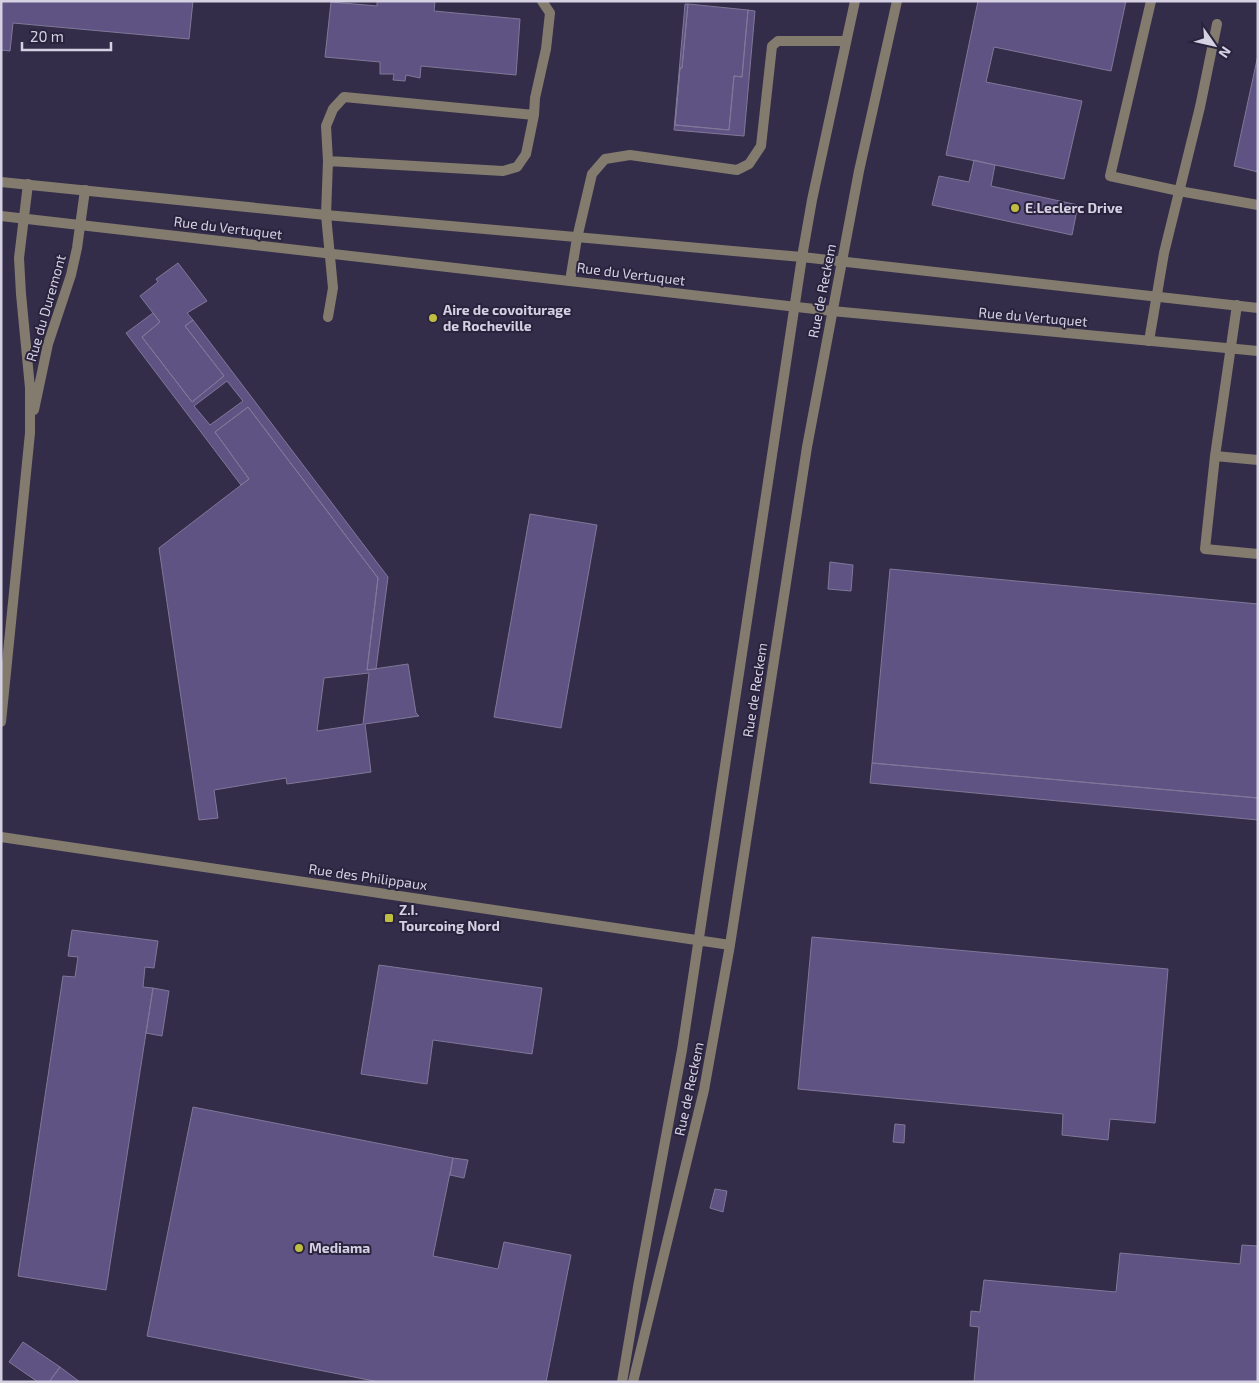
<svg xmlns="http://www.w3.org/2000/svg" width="1259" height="1383" font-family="'Exo 2',sans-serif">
<rect width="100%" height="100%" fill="#342d49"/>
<path fill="#5f5384" stroke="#7f7898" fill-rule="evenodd" d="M1,1h192l-4,38 -176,-16 -3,28 -9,-1z
M377,1h58l-1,10 86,8 -4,56 -95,-9 -1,12 -14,-3 -1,6 -12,-1 1,-6h-14v-12l-55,-5 6,-55 46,4z
M978,1h148l-15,70 -117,-24 -8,35 96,19 -18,78 -118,-24z
M685,4h3l-6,64h-2l-5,57 54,5 5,-54 8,1 6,-67 7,1 -11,125 -70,-6z
M688,4l60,6 -6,67 -8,-1 -5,54 -54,-5 5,-57h2z
M1258,55v117l-24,-6z
M974,160l21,5 -4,21 87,19 -6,30 -140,-30 7,-29 30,6z
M178,263l29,38 -20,12 6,7 -8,6 39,50 -32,26 -50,-65 18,-15 -20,-26 18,-14 -2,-3z
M153,313l7,9 -18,15 50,65 32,-26 -39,-50 8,-6 195,257 -12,92 -9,1 11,-92 -130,-171 -33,25 34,47 -8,6 -115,-152zM227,381l16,20 -33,24 -16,-19z
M248,407l130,171 -11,92 41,-6 8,49 3,3 -54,8 6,48 -84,12 -1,-6 -72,12 4,28 -19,2 -40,-272 90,-69 -34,-47zM369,673l-6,51 -46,7 7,-53z
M530,514l67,11 -36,203 -67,-11z
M830,562l23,3 -2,26 -23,-2z
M890,569l368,35v194l-386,-35z
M872,763l386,35v22l-388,-37z
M72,930l86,11 -4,27 -9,-1 -2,20 10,1 -47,302 -88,-14 45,-300 12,1 3,-20 -10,-1z
M812,937l356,32 -13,154 -45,-4 -2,21 -46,-5 1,-21 -265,-25z
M379,965l163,23 -10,66 -99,-14 -6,44 -66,-10z
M153,988l16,3 -7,45 -16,-3z
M193,1107l260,51 -20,98 65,13 6,-27 67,13 -25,127h-167l-232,-46z
M895,1124l10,1 -1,18 -11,-1z
M453,1158l15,2 -4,18 -14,-3z
M715,1189l12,2 -4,21 -13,-4z
M1242,1245l16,1v136h-284l5,-55 -9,-1 1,-15 9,1 4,-32 132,12 4,-39 120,11z
M23,1342l37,25 -11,15h-11l-29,-20z
M60,1367l20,15h-31z"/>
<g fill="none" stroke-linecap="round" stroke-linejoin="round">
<path stroke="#837c6e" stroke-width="10" d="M1151,1l-41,175 69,15 79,14
M328,161l175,10 14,-4 9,-13 8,-39
M570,281l7,-43 15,-64 13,-15 25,-4 107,15 12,-6 12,-18 11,-100 6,-5h68
M1237,305l-22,151 43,4
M328,317l5,-29 -7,-73 2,-54 -2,-35 7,-17 11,-12 190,18 1,-17 11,-49 4,-36 -8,-12
M1149,341l15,-88 36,-146 17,-83
M1215,456l-10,93 53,5"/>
<path stroke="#837c6e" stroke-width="10" d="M34,410l14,-66 23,-69 6,-27 8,-58
M1,722l29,-289v-45l-9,-94 -2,-36 9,-74
M1,837l729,108
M622,1382l16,-95 44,-237 120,-793 10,-57 43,-199
M633,1382l71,-292 26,-145 77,-498 52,-276 38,-170"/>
<path stroke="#837c6e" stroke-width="10" d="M1,182l325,33 476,42 456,51
M1,216l831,95 426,40"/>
</g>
<g fill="#c0be41" stroke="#2a233e" stroke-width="2">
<circle cx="1015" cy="208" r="5"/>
<circle cx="433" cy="318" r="5"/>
<rect x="384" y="913" width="10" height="10" rx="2.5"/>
<circle cx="299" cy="1248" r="5"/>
</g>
<g text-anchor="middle" stroke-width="4" stroke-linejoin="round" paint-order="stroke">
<g font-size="14" font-weight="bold" fill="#d5d1e3" stroke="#2a233e" text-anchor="start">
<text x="1025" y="213">E.Leclerc Drive</text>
<text x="443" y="315">Aire de covoiturage<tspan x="443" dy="16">de Rocheville</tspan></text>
<text x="399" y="915">Z.I.<tspan x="399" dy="16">Tourcoing Nord</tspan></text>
<text x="309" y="1253">Mediama</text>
</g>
<g font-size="14" fill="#d5d1e3" stroke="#2a233e">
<text transform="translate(228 228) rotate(7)" y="5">Rue du Vertuquet</text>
<text transform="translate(631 274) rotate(7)" y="5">Rue du Vertuquet</text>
<text transform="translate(822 291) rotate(-79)" y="5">Rue de Reckem</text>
<text transform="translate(46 308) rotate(-74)" y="5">Rue du Duremont</text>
<text transform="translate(1033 317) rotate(5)" y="5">Rue du Vertuquet</text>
<text transform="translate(755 690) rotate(-81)" y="5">Rue de Reckem</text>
<text transform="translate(368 877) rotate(8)" y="5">Rue des Philippaux</text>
<text transform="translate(689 1089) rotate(-78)" y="5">Rue de Reckem</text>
</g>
</g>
<rect width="1259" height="1383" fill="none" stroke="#d5d1e3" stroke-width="5"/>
<g transform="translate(1214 45) rotate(124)" stroke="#2a233e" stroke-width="4" paint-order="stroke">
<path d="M0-4L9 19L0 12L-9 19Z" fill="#d5d1e3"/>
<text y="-8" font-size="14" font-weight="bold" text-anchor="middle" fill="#d5d1e3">N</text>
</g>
<path d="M22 42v8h89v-8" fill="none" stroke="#d5d1e3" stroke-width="2.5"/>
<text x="30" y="42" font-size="15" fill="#d5d1e3" stroke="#2a233e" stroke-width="4" paint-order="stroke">20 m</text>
</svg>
